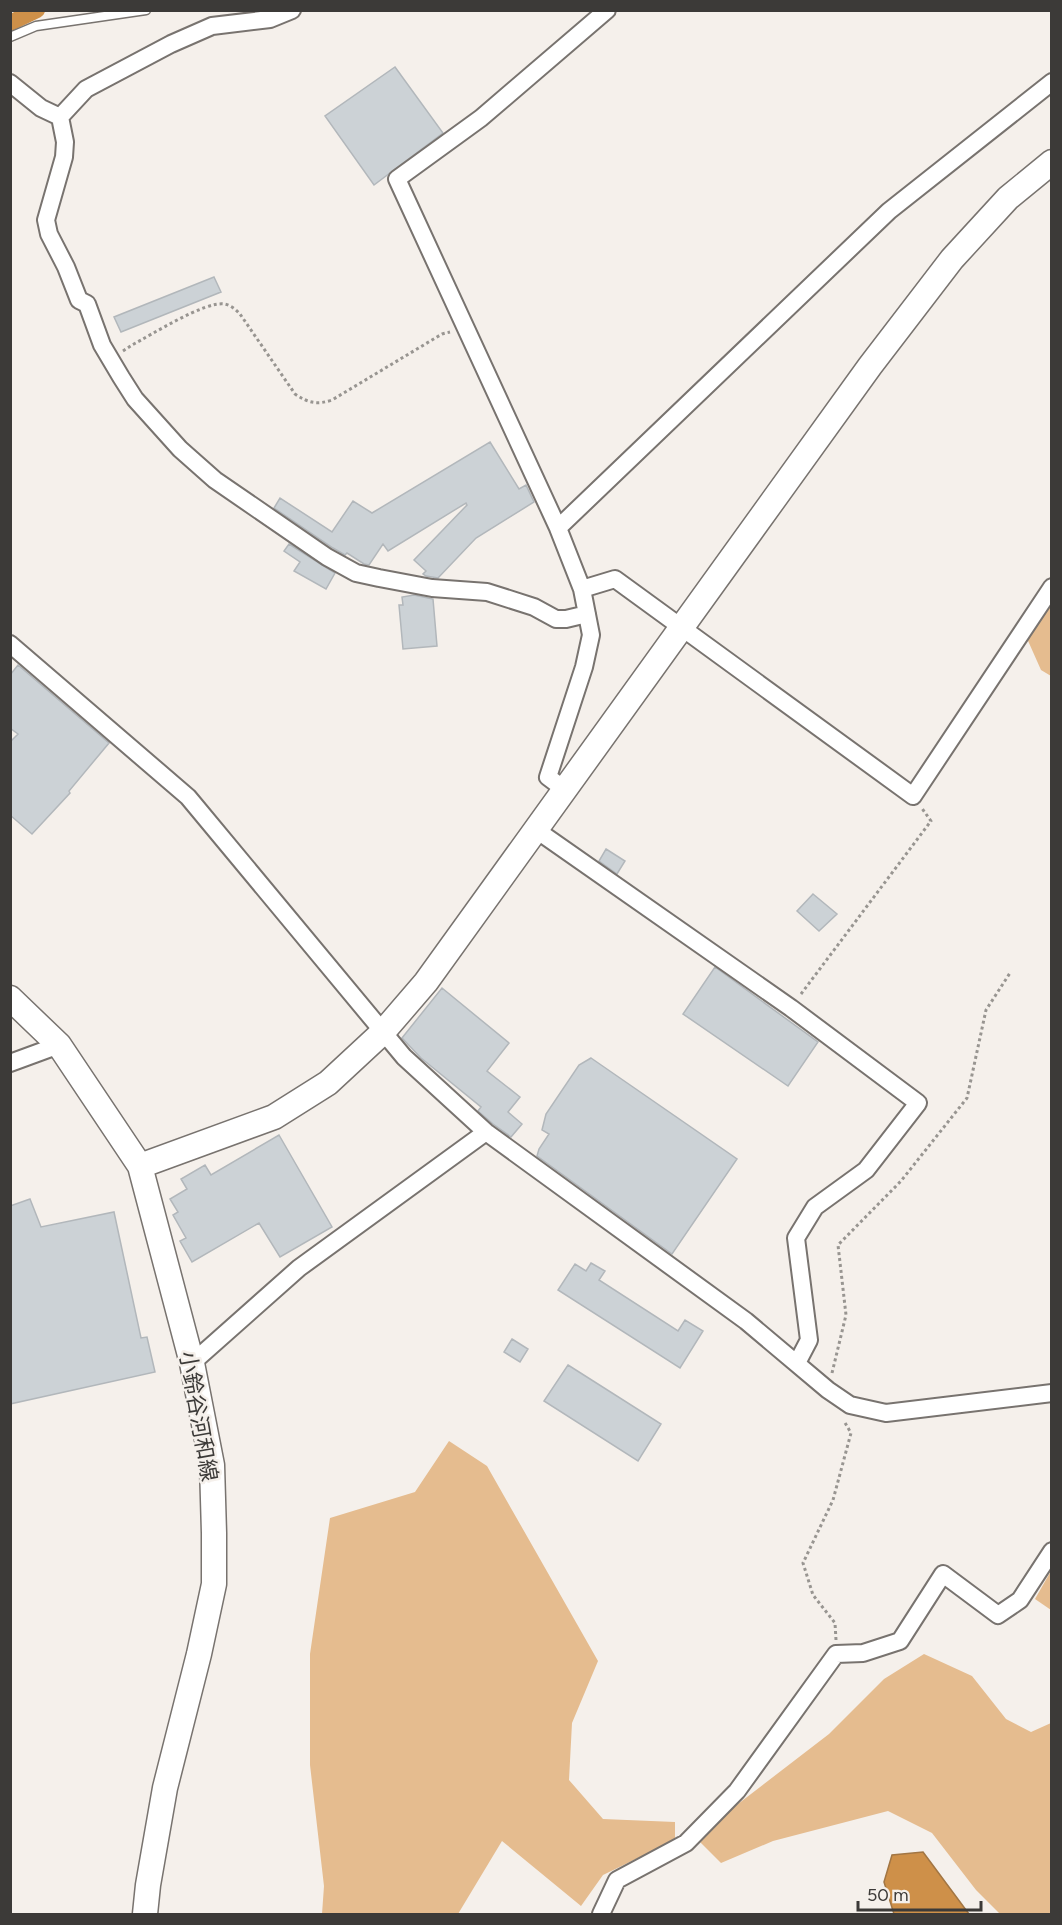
<svg xmlns="http://www.w3.org/2000/svg" width="1062" height="1925" font-family="Figtree,'Noto Sans JP',sans-serif">
<rect width="100%" height="100%" fill="#f5f0eb"/>
<path fill="#e5bc8f" d="M1051,595v81l-10,-6 -16,-36z
M449,1441l38,25 111,195 -26,62 -3,57 34,39 72,3v18l-72,35 -22,31 -79,-65 -44,73h-136l2,-28 -14,-121v-111l20,-136 85,-26z
M1051,1571v39l-16,-11z
M924,1654l48,22 34,43 25,13 20,-9v191h-51l-24,-24 -44,-57 -44,-22 -115,30 -52,22 -26,-26 134,-103 55,-55z"/>
<path fill="#ce9049" stroke="#a27644" stroke-width="1.5" d="M923,1852l46,62h-75l-10,-32 8,-27z"/>
<g fill="none" stroke-linecap="round" stroke-linejoin="round">
<path stroke="#ce9049" stroke-width="16" d="M10,23l27,-13"/>
</g>
<path fill="#ccd2d6" stroke="#b2b7bb" stroke-width="1.5" d="M395,67l48,66 -69,52 -49,-69z
M214,277l7,15 -100,40 -7,-15z
M490,442l29,47 7,-4 8,17 -58,36 -38,40 -12,-2 -3,-2 3,-3 -12,-11 53,-55 -1,-2 -78,48 -5,-7 -14,21 -5,-1 -17,-11 -2,2 -12,-7 -59,-40 6,-10 52,34 21,-31 19,12z
M289,544l46,29 -9,16 -32,-18 6,-9 -16,-11z
M414,595l19,4 4,47 -34,3 -4,-44h4l-1,-8z
M18,665l91,78 -40,48 1,2 -38,41 -22,-19v-73l8,-8 -8,-6v-53z
M606,849l19,12 -8,13 -18,-13z
M813,894l24,20 -18,17 -22,-20z
M715,967l103,75 -30,44 -105,-72z
M442,988l67,55 -22,28 33,26 -12,15 14,12 -11,13 -18,-13 -15,-13 3,-4 -60,-49 -19,-20z
M591,1058l146,101 -65,95 -135,-98 2,-7 10,-15 -7,-4 4,-16 33,-49z
M279,1135l53,92 -52,30 -21,-34 -67,39 -12,-21 6,-3 -13,-23 5,-3 -8,-13 17,-10 -6,-10 24,-14 6,10z
M30,1199l11,28 73,-15 27,126 6,-1 8,35 -145,32v-198z
M591,1263l14,8 -6,9 79,51 7,-11 18,11 -23,37 -122,-78 17,-26 11,7z
M512,1339l16,10 -8,13 -16,-10z
M568,1365l93,59 -23,37 -94,-60z"/>
<g fill="none" stroke-linecap="round" stroke-linejoin="round">
<defs>
<path id="lane" d="M10,37l26,-11 110,-16"/>
<path id="street" d="M10,83l31,25 19,9 5,25 -1,15 -18,63 3,14 17,33 13,33 8,4 15,41 19,32 14,22 45,50 35,31 112,77 29,16 23,5 53,10 55,4 47,15 22,12h10l21,-5
M60,117l26,-28 85,-45 41,-18 58,-7 22,-9
M558,528l331,-317 163,-129
M582,589l33,-10 298,217 139,-209
M10,644l178,153 216,260 82,75 260,189 82,69 22,15 36,8 166,-20
M564,789l-16,-12 36,-110 7,-32 -9,-46 -24,-61 -161,-349 84,-61 126,-108
M535,829l256,179 127,95 -52,67 -51,37 -19,31 13,102 -12,23
M10,1063l49,-18
M192,1363l107,-95 187,-136
M601,1914l16,-34 69,-37 51,-52 99,-137 27,-1 37,-12 43,-67 55,41 22,-15 32,-49"/>
<path id="secondary" d="M10,998l49,47 81,121 52,197 20,102 2,68v51l-15,70 -34,134 -17,97 -3,29
M140,1166l134,-49 54,-34 55,-51 43,-50 444,-616 82,-107 56,-61 44,-36"/>
</defs>
<use href="#lane" stroke="#78736f" stroke-width="11"/>
<use href="#street" stroke="#78736f" stroke-width="20"/>
<use href="#secondary" stroke="#78736f" stroke-width="27"/>
<path stroke="#989591" stroke-width="3" stroke-dasharray="3 3" stroke-linecap="butt" d="M123,351l9,-6c19,-10 73,-44 92,-41 7,1 12,6 16,10l55,80c13,9 22,11 37,6l110,-66 8,-2
M801,994l130,-173 -10,-14
M832,1373l14,-58 -8,-70 63,-64 66,-83 19,-88 24,-37
M836,1640l-1,-17 -22,-28 -10,-32 30,-63 18,-67 -7,-12"/>
<use href="#lane" stroke="#fff" stroke-width="8"/>
<use href="#street" stroke="#fff" stroke-width="16"/>
<use href="#secondary" stroke="#fff" stroke-width="24"/>
</g>
<g text-anchor="middle" stroke-width="5" stroke-linejoin="round" paint-order="stroke">
<g font-size="22" fill="#3c3a38" stroke="#f5f0eb">
<text transform="translate(199 1416) rotate(80)" y="8">小鈴谷河和線</text>
</g>
</g>
<rect width="1062" height="1925" fill="none" stroke="#3c3a38" stroke-width="24"/>
<path d="M858 1901v9h123v-9" fill="none" stroke="#3c3a38" stroke-width="3"/>
<text x="867" y="1901" font-size="18" fill="#3c3a38" stroke="#f5f0eb" stroke-width="4.5" paint-order="stroke">50 m</text>
</svg>
